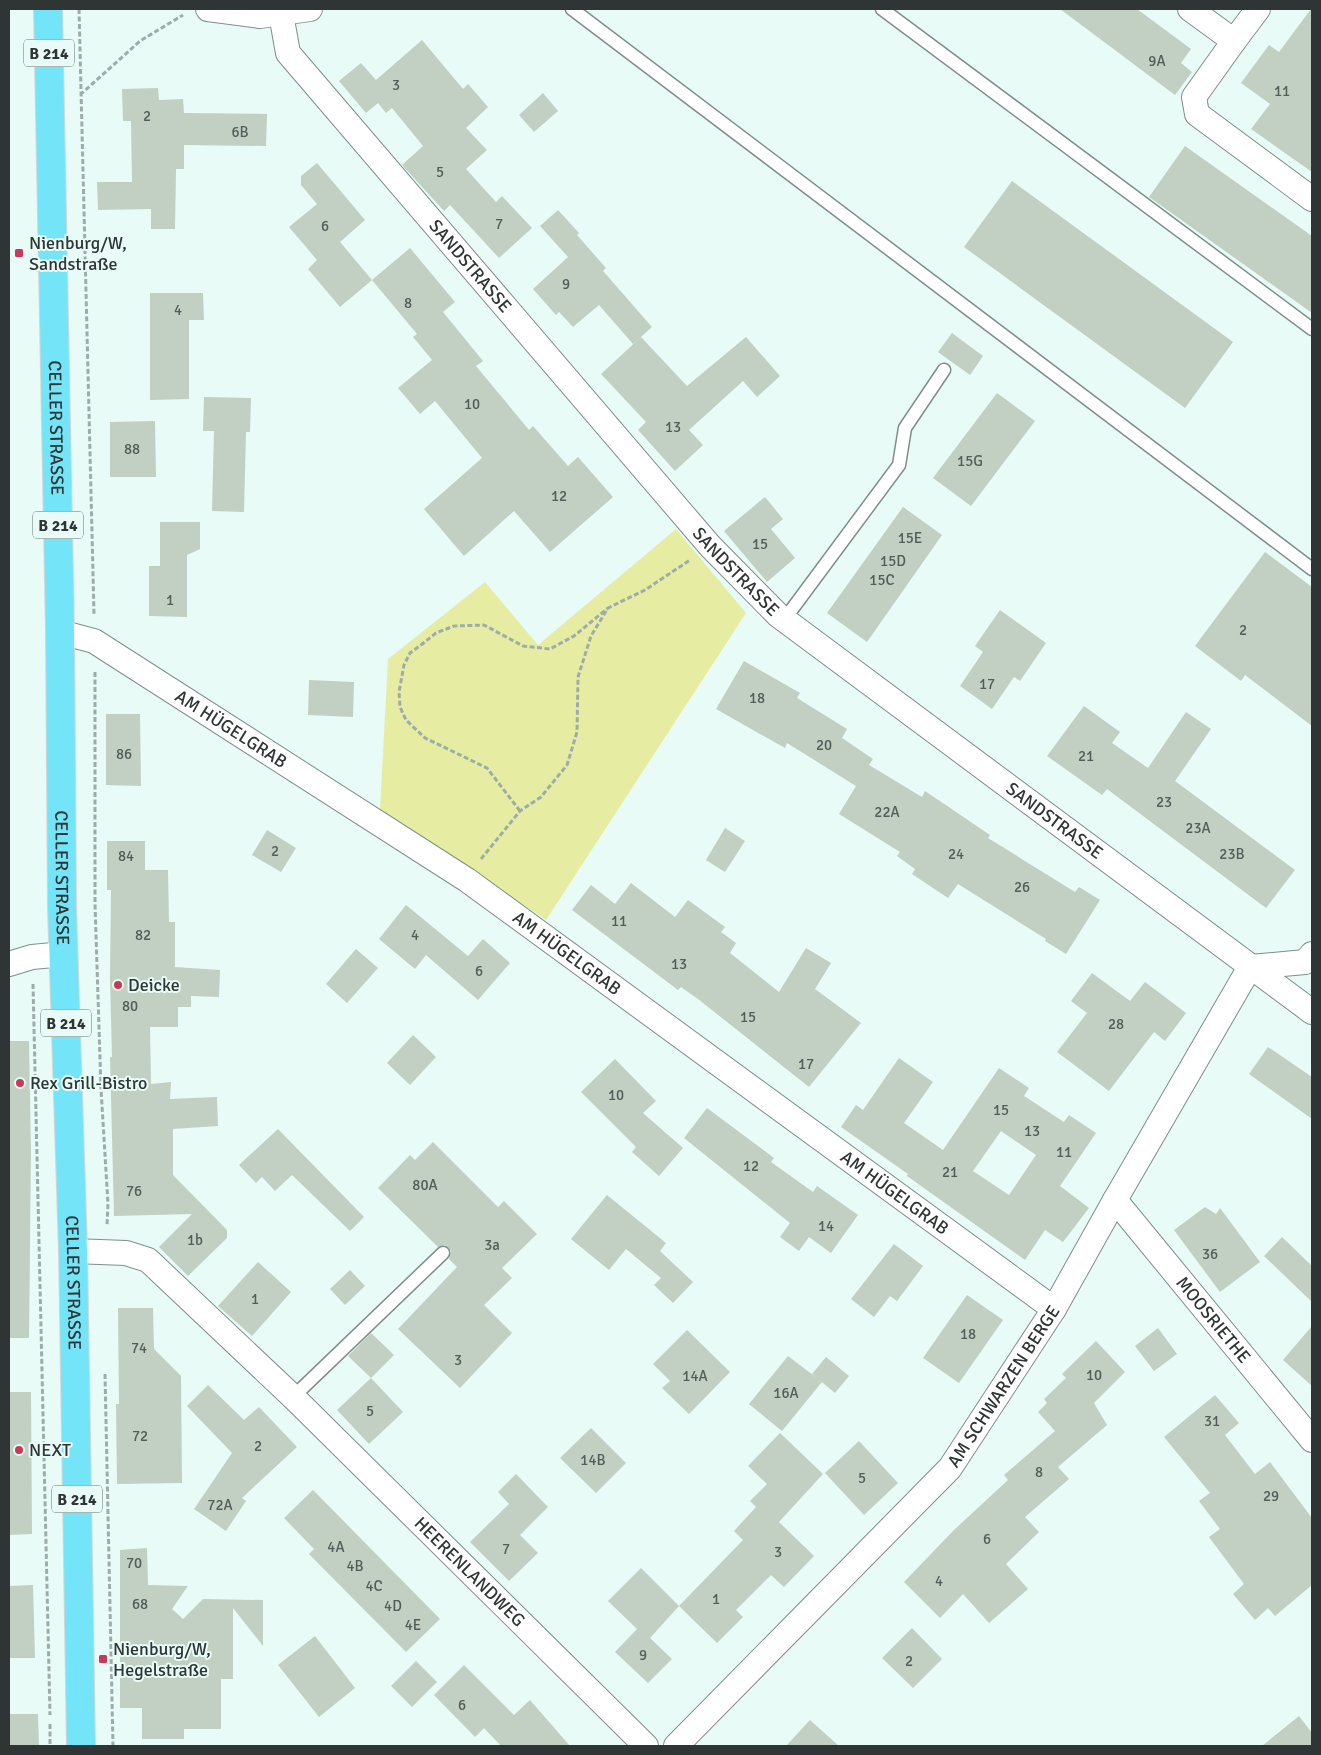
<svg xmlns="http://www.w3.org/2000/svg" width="1321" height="1755" font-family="Signika,sans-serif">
<rect width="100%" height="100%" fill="#e8fbf7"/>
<path fill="#e6eda3" d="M676,529l70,84 -200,307 -166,-111 8,-150 97,-77 53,63z"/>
<path fill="#c2cfc3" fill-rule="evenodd" d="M1060,9h77l54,40 -10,14 11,9 -17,23z
M1311,9h1v163l-61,-43 19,-25 -29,-21 28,-38 10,7z
M422,40l41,49 5,-5 20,23 -22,21 21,22 -21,19 30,33 6,-6 30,32 -33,30 -49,-53 -6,6 -42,-46 21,-19 -31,-38 -6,5 -8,-10 -12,10 -27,-32 22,-18 15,17z
M158,88l1,12 24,-1 1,14 83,1 -1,32 -82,-1v24h-8l-1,60h-24v-20l-53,1 -1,-28h35l-1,-61h-8l-1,-32z
M543,93l15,18 -24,21 -15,-17z
M1185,146l127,90v77l-163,-116z
M317,163l48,57 -25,22 32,38 38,-32 45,54 -12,10 40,49 -7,5 53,64 4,-4 35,40 10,-9 35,40 -63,55 -36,-41 -50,45 -40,-47 58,-51 -47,-57 -15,13 -22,-26 34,-28 -19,-23 4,-3 -45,-54 -32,27 -32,-38 9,-9 -28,-33 28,-23 -16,-19v-9z
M1012,181l221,161 -48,66 -221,-161z
M558,210l21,23 -2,2 29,33 -3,3 49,56 -19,17 -34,-39 -26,22 -14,-15 -3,3 -23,-26 35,-32 -28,-31z
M150,293h53l1,27h-15v79l-39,1z
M952,333l31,23 -13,19 -32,-23z
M641,337l46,49 59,-49 34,39 -23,21 -14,-16 -54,49 14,15 -28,26 -37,-41 8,-8 -45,-48z
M997,393l38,28 -64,85 -38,-28z
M204,397l47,1 -1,34h-4l-2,80 -32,-1 2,-80h-11z
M155,421l1,56h-46v-55z
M765,497l18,22 -12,10 24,29 -28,24 -43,-51z
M903,507l39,28 -75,107 -40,-29z
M160,522h40v27l-13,6v62l-38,-1v-50h11z
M1265,552l47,35v139l-67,-51 -4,6 -46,-35z
M1000,610l46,33 -26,38 -6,-4 -22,32 -32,-23 23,-34 -8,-6z
M744,661l56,32 -3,5 50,31 -5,9 31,21 -4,6 53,32 3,-6 65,44 -2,3 87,54 4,-5 21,13 -34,54 -21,-13 1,-2 -88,-55 -10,14 -36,-24 3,-5 -18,-13 3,-4 -61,-38 17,-28 -69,-43 -2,5 -69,-39z
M309,680l45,2 -1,35 -45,-2z
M1084,706l36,26 -8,11 36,25 38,-56 25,17 -36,52 120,89 -29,38 -159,-119 -5,6 -55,-39z
M106,714h34l1,72 -35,-1z
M725,828l20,13 -20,31 -19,-12z
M267,830l29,18 -15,24 -29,-17z
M107,841h38v29h23l1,52h6v45l45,3 -1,27 -28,-1v11h-13v20h-28l1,57 20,-2 -1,17 47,-2 1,29 -45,3v46l54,55v8l-39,38 -29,-29 33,-33 -78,2 -4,-159h2l-2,-79 1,-88h-4z
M631,883l44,34 13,-17 37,27 -4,5 15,11 -6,10 49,39 27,-44 25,15 -16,26 46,34 -52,64 -111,-88 -17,-12 -3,3 -106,-80 19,-25 24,19z
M406,905l62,51 15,-17 27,24 -32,37 -52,-45 -11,14 -36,-30z
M356,949l22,19 -31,35 -21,-19z
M1092,973l38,28 15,-19 41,31 -21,28 -11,-9 -45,59 -52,-39 30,-39 -16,-12z
M413,1035l23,22 -26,28 -23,-22z
M9,1041h20l2,109 -2,188h-20z
M1268,1047l44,30v42l-63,-45z
M899,1058l34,24 -29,41 39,27 56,-82 30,20 -5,8 40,26 5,-7 27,18 -36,53 29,22 -26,34 -18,-12 -20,30 -118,-84 1,-2 -67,-47 15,-22 7,5zM1001,1131l35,24 -27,40 -36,-24z
M615,1059l41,42 -13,12 40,35 -24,28 -27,-24 4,-5 -55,-55z
M707,1108l67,50 -3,4 42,30 4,-6 41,29 -27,38 -22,-16 -10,14 -19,-14 10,-14 -106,-85z
M278,1129l86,88 -14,14 -58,-56 -17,16 -13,-14 -6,6 -17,-18z
M433,1142l65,65 6,-6 33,33 -35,34 10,10 -28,27 28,28 -52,55 -62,-59 59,-62 -8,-8 2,-8 -6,-6 -7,2 -60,-59 32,-33 5,5z
M607,1195l59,48 -6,8 33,31 -20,21 -19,-18 7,-7 -35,-29 -17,21 -38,-31z
M1205,1207l11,7 4,-6 40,54 -40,30 -46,-62z
M1282,1237l30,29v36l-48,-46z
M894,1244l29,22 -26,35 -7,-5 -16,21 -23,-18z
M258,1262l33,30 -39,44 -34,-30z
M350,1270l15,16 -20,19 -15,-16z
M967,1295l36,25 -44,63 -36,-25z
M118,1308h35l1,41 27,27 1,107 -65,1 -1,-80h3z
M1312,1326v60l-29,-26z
M1158,1328l19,26 -23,17 -19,-25z
M687,1330l43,42 -41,42 -27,-26 8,-7 -17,-17z
M371,1333l23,22 -23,23 -23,-22z
M1096,1341l29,31 -31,31 13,22 -49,42 11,12 -44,38 14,15 -33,32 22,25 -39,34 -26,-29 -23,24 -36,-36 50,-52 54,-50 -4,-5 51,-44 -17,-19 9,-9 -3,-4 22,-21 -4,-4z
M788,1356l34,26 -40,49 -33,-27z
M826,1357l23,19 -14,17 -23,-19z
M371,1378l32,34 -34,32 -32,-34z
M208,1385l36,35 15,-13 38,40 -55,51 4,3 -20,30 -32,-22 38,-56 -45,-47z
M9,1392h22l1,142 -23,1z
M1215,1395l24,28 -14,12 30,39 15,-12 42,56v67l-37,31 -7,-8 -13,12 -22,-26 11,-10 -35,-47 11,-8 -21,-28 11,-8 -46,-56z
M591,1428l35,35 -30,30 -36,-35z
M780,1433l43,41 -44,48 35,34 -30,31 -13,-12 -35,35 7,7 -26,26 -38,-37 64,-66 -9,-9 22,-24 -6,-6 17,-17 -19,-18z
M859,1441l39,42 -34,32 -39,-42z
M516,1474l32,33 -28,28 18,18 -29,28 -39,-39 39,-38 -11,-12z
M313,1490l127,129 -34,33 -97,-98 5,-5 -30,-31z
M147,1548l1,37 40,1 -16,23 11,10 20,-20 60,1v46l-30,-38v71h-12v50h-37v10h-42v-31h-22v-158z
M641,1568l38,38 -29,32 22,21 -24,24 -33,-31 22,-23 -29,-28z
M33,1585l2,73h-26v-72z
M912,1628l30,31 -29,29 -31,-30z
M315,1636l40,52 -36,29 -41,-52z
M416,1661l21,21 -25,25 -21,-21z
M464,1665l50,50 16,-15 40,46h-69l-17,-18 -9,9 -41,-42z
M9,1714h29l1,32h-30z
M1299,1716l13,17v13h-50z
M810,1720l29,26h-53z"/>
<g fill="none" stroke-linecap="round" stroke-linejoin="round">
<defs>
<path id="lane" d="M572,9l740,560
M882,9l430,320
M784,620l115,-155 6,-37 39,-58
M293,1397l150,-144"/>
<g id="street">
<path d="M208,9l52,7 50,-7"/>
<path d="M1190,9l44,32 24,-32"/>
<path id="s1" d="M281,14l7,39 422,493 68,69 534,397"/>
<path d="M1234,41l-40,56 3,17 115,85"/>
<path id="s2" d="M60,632l34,9 373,239 587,429"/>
<path d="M9,964l23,-7 32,-3"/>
<path d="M1250,967l55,-5 7,-8"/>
<path id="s3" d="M1115,1200l197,240"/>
<path id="s4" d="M73,1251l53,2 22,7 145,137 353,349"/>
<path id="s5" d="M676,1746l274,-278 104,-159 61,-109 135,-233"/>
</g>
<g id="primary">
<path id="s6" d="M48,9l12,623 2,276 11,343 8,495"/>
</g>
</defs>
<use href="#lane" stroke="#7e8f8b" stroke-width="15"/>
<use href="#street" stroke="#7e8f8b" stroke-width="26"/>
<use href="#primary" stroke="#d5d7d6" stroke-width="30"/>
<path stroke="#9eaca9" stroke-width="3" stroke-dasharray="5 2.5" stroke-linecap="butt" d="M79,9l15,605
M80,95l60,-54 43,-26
M95,672v232l6,185 7,115 -1,22
M520,811l-33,-43 -62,-30 -19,-18 -6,-13 -1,-15 5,-27 6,-12 11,-8 15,-12 18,-7 30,-1 39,21 27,3 24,-13 34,-28
M481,859l39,-48 21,-14 26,-32 10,-33 1,-55 13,-41 17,-28 37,-18 45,-30
M33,984l17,731
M105,1374l8,372
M50,1724v22"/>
<use href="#lane" stroke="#fff" stroke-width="12"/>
<use href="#street" stroke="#fff" stroke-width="24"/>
<use href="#primary" stroke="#74e5f9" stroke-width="28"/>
</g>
<g fill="#c8385a" stroke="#e8fbf7" stroke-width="2">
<rect x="14" y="248" width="10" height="10" rx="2.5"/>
<circle cx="118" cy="985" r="5"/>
<circle cx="20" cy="1083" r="5"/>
<circle cx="19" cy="1450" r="5"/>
<rect x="98" y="1654" width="10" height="10" rx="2.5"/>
</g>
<g text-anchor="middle" stroke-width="4" stroke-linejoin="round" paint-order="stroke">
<g font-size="15" fill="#535c58">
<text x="1157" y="66">9A</text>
<text x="396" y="90">3</text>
<text x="1282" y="96">11</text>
<text x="147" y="121">2</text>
<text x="240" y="137">6B</text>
<text x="440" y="177">5</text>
<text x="499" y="229">7</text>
<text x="325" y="231">6</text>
<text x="566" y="289">9</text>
<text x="408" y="308">8</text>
<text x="178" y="315">4</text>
<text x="472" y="409">10</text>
<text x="673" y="432">13</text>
<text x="132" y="454">88</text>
<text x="970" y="466">15G</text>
<text x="559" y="501">12</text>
<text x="910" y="543">15E</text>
<text x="760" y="549">15</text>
<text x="893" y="566">15D</text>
<text x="882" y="585">15C</text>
<text x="170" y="605">1</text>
<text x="1243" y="635">2</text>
<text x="987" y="689">17</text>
<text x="757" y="703">18</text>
<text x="824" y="750">20</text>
<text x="124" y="759">86</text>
<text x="1086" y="761">21</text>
<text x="1164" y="807">23</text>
<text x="887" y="817">22A</text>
<text x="1198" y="833">23A</text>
<text x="275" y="856">2</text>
<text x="956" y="859">24</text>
<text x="1232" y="859">23B</text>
<text x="126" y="861">84</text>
<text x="1022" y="892">26</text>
<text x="619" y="926">11</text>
<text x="143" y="940">82</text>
<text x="415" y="940">4</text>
<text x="679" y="969">13</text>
<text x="479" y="976">6</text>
<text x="130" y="1011">80</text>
<text x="748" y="1022">15</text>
<text x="1116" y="1029">28</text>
<text x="806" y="1069">17</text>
<text x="616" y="1100">10</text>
<text x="1001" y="1115">15</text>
<text x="1032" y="1136">13</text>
<text x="1064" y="1157">11</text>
<text x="751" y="1171">12</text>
<text x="950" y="1177">21</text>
<text x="425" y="1190">80A</text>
<text x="134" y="1196">76</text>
<text x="826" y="1231">14</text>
<text x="195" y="1245">1b</text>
<text x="492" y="1250">3a</text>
<text x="1210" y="1259">36</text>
<text x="255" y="1304">1</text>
<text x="968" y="1339">18</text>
<text x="139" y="1353">74</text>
<text x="458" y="1365">3</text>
<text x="1094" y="1380">10</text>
<text x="695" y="1381">14A</text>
<text x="786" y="1398">16A</text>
<text x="370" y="1416">5</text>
<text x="1212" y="1426">31</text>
<text x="140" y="1441">72</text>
<text x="258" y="1451">2</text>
<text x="593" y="1465">14B</text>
<text x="1039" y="1477">8</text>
<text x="862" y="1483">5</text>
<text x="1271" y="1501">29</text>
<text x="220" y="1510">72A</text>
<text x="987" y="1544">6</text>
<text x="336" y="1552">4A</text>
<text x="506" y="1554">7</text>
<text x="778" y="1557">3</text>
<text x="134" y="1568">70</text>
<text x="355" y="1571">4B</text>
<text x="939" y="1586">4</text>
<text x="374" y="1591">4C</text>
<text x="716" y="1604">1</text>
<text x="140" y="1609">68</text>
<text x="393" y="1611">4D</text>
<text x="413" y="1630">4E</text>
<text x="643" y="1660">9</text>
<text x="909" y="1666">2</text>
<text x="462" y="1710">6</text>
</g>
<g fill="#e8fbf7" stroke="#66706e" stroke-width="1">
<rect x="24" y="39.5" width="50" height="27" rx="4"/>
<rect x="33" y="511.5" width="50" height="27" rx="4"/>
<rect x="41" y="1009.5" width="50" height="27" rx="4"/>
<rect x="52" y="1485.5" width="50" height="27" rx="4"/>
</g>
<g font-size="16" font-weight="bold" fill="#2e3534">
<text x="49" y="59">B 214</text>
<text x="58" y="531">B 214</text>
<text x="66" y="1029">B 214</text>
<text x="77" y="1505">B 214</text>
</g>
<g font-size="18" fill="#2e3534" stroke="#e8fbf7" text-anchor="start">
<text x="29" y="249">Nienburg/W,<tspan x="29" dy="21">Sandstraße</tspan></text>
<text x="128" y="991">Deicke</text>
<text x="30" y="1089">Rex Grill-Bistro</text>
<text x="29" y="1456">NEXT</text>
<text x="113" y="1655">Nienburg/W,<tspan x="113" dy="21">Hegelstraße</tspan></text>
</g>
<g font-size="18" fill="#2e3534" stroke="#e8fbf7">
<text dy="6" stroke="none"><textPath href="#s1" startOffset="320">SANDSTRASSE</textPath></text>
<text dy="6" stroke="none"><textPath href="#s6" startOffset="419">CELLER STRASSE</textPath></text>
<text dy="6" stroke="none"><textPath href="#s1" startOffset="725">SANDSTRASSE</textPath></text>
<text dy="6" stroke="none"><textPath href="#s2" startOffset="198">AM HÜGELGRAB</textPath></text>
<text dy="6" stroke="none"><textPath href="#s1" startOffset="1130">SANDSTRASSE</textPath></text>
<text dy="6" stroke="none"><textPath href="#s6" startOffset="869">CELLER STRASSE</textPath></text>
<text dy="6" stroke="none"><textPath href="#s2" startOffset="602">AM HÜGELGRAB</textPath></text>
<text dy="6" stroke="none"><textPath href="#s2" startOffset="1008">AM HÜGELGRAB</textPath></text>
<text dy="6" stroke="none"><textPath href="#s6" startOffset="1274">CELLER STRASSE</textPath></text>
<text dy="6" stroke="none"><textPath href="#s3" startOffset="155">MOOSRIETHE</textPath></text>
<text dy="6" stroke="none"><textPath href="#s5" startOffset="488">AM SCHWARZEN BERGE</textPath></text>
<text dy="6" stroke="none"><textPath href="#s4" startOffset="524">HEERENLANDWEG</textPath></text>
</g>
</g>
<rect width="1321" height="1755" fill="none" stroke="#2e3534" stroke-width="20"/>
</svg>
